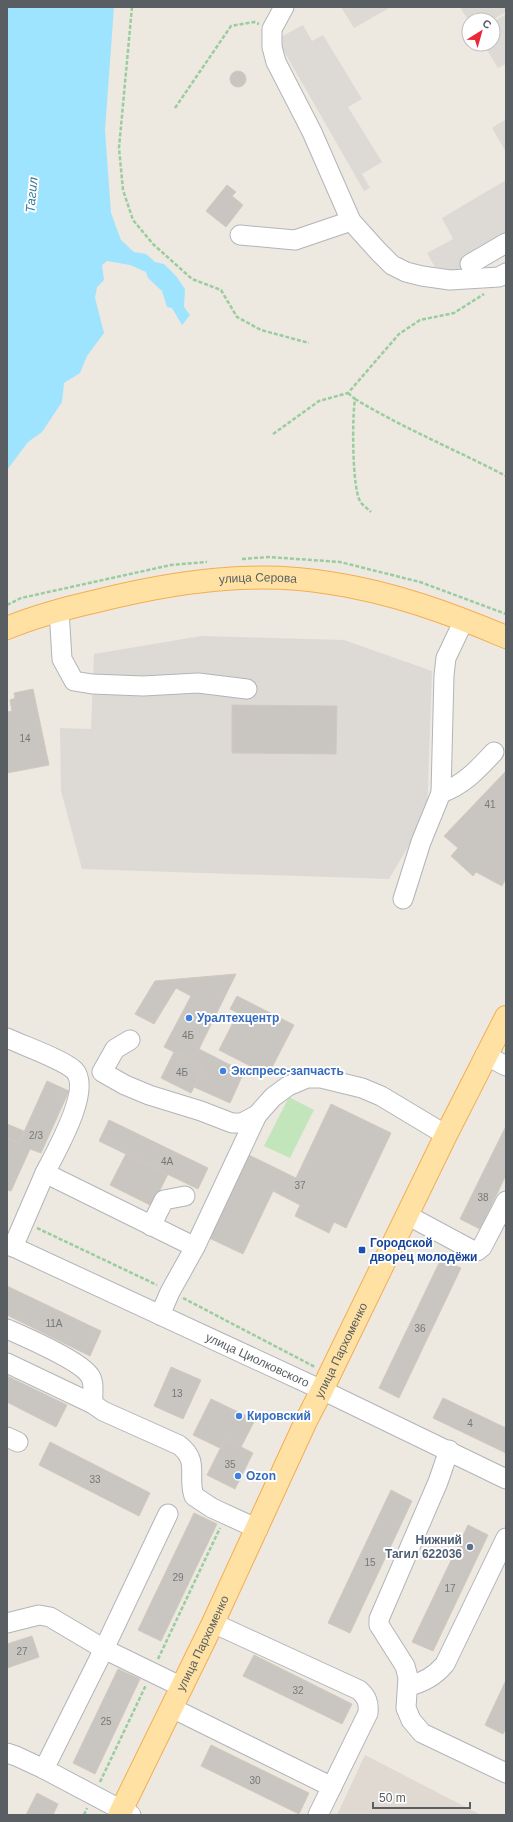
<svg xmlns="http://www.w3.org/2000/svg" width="513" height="1822" font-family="Arial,sans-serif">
<rect width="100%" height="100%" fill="#ede8e0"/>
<path fill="#dddad5" d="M341,7h50l-37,21z
M460,7h46v5l-14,8h-23v2z
M506,14v50l-8,4 -15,-24h10v-22z
M303,25l9,16 11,-6 39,64 -14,8 34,55 -20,12 8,14 -6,3 -87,-152z
M506,119v33l-14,-24z
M506,180v75l-34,18 -37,-6 -8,-14 26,-14 -11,-21z
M201,636l143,4 88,31 -5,144 -38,64 -307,-10 -21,-78 -1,-63 31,1 3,-75z"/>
<path fill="#dfd9d1" d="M365,1755l116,60h-144z"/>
<path fill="#c2e5bc" d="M289,1097l25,13 -24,48 -26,-12z"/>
<path fill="#9ee4ff" d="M7,7h107l-9,123 6,83 10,27 13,12 12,2 9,8 9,2 12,12 9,13 -1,18 6,8 -8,10 -10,-17 -5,-1 -5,-16 -14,-13 -2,-6 -16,-7 -23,-4 -5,4 2,15 -7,7 -2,11 9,35 -17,23 -7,17 -16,10 -2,19 -20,30 -14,10 -21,28z"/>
<path fill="#c9c5c0" stroke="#d1c9bf" d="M230 79a8 8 0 1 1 16 0a8 8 0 1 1-16 0Z
M227,185l9,7 -4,4 11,9 -17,22 -20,-16z
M33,689l16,76 -42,8v-61l5,-1 -2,-11 5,-2 -1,-5z
M232,705l105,1 -1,48 -104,-1z
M506,771v107l-4,8 -26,-14 -3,4 -22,-20 7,-8 -14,-12z
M236,974l-37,75 45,23 -14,31 -36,-16 10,-20 -40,-20 27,-51 -15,-8 -22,36 -19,-10 20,-33z
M237,996l57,29 -26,50 -49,-25 19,-37 -8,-4z
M174,1052l30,15 -13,26 -30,-15z
M47,1081l22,10 -28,62 -11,-4 -19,42 -4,-1v-49l1,-3 11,5z
M331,1104l60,29 -45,95 -12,-6 -5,11 -34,-17 5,-11 -27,-14 -30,63 -36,-17 40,-83 49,24z
M109,1120l99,48 -10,21 -99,-48z
M7,1124l17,7 -5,12 -12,-6z
M506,1126v49l-26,54 -20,-10z
M126,1154l42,20 -16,32 -42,-21z
M441,1259l20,9 -62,130 -20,-10z
M7,1286l94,45 -11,25 -83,-41z
M171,1367l30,13 -18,39 -29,-13z
M7,1376l60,29 -11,22 -49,-25z
M443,1398l63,30v25l-73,-35z
M211,1399l44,21 -14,27 -16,-8 -5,9 -27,-13z
M225,1439l28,14 -18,36 -28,-14z
M50,1442l100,51 -11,23 -100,-51z
M391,1490l21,11 -62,132 -22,-10z
M194,1513l23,11 -56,117 -23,-11z
M468,1525l20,10 -55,116 -21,-9z
M32,1636l7,21 -32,11v-24z
M254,1655l98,49 -10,20 -99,-48z
M118,1669l22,10 -45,95 -22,-11z
M506,1680v48l-3,6 -18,-9z
M211,1745l98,48 -10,21 -98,-48z
M37,1793l21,11 -5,11h-27z"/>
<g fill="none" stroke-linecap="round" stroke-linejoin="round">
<defs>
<g id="minor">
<path d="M284,7l-12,22v18l4,15 36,70 39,89 27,30 14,14 14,7 16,4 28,4 49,-3 7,-4"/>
<path d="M240,235l55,5 56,-19"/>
<path d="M470,264l36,-21"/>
<path d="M59,610l3,49 12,22 18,3 51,2 55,-3 49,6"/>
<path d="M441,793c23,-8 37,-24 53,-41"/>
<path d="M403,899l18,-57 20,-49 3,-118 2,-17 18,-38"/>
<path d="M7,1038c17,8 55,21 67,32 19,19 -19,83 -29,103"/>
<path d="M130,1040l-15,9 -13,23 23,13 24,10 52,16 31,12h10l15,-8 16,-18 15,-11 19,-8h14l41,10 19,8 65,39"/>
<path d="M485,1055l21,11"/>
<path d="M407,1215l65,35 5,1 5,-4 24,-46"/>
<path d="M151,1226l13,-26 21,-4"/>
<path id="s1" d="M7,1244l315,146 184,89"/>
<path d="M13,1247l32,-74 150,74"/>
<path d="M160,1315l10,-23 25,-45 62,-132"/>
<path d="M7,1329c18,8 74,32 83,47 5,7 2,19 3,28l10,7 76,34c21,16 8,31 15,51l18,12 46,21"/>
<path d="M7,1363l86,41"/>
<path d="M7,1437l11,5"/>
<path d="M449,1450l-11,32 -59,137v6l26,41 3,11 -2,31 5,12 11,13 84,40"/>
<path d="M7,1623l32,-8 11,2 54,32 78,38"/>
<path d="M213,1623l146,67c8,7 10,13 9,23l-50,102"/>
<path d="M408,1686c15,-3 27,-10 37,-22l61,-126"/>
<path d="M172,1708l160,79"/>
<path d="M7,1753l9,3 28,13"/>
<path d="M131,1815l-87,-46 60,-120 64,-135"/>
</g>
<g id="major">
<path id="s2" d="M7,628c29,-12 59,-20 90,-27 76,-19 155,-31 233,-18 61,9 119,30 176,54"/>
<path id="s3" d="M119,1815l94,-192 93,-202 16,-31 124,-255 60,-118"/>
</g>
</defs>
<use href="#minor" stroke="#b1b5b9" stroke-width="21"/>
<use href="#major" stroke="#f4ad52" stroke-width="24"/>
<path stroke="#99cd9f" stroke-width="2.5" stroke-dasharray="4 2" stroke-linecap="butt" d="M132,7l-13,141 4,42 10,30 20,24 39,35 29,11 16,27 24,13 48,13
M175,108l56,-82 23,-4 5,2
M348,393l7,6c-3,18 -3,88 5,102 2,4 7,7 11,11
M355,399c48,29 101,51 151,77
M273,434l46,-33 29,-8 51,-59 21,-14 34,-7 30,-19
M242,559l27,-2 71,5 80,20 86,32
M7,605l14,-7 150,-33 36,-3
M37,1228l120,57
M183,1298l132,69
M158,1659l62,-131
M100,1782l46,-97
M84,1815l3,-7"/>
<use href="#minor" stroke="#fff" stroke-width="19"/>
<use href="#major" stroke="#ffe2a3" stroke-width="22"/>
</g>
<g fill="#3f7fe0" stroke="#fff" stroke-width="1.5">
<circle cx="189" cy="1018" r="4"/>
<circle cx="223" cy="1071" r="4"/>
<circle cx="239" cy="1416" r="4"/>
<circle cx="238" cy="1476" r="4"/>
</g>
<rect fill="#1a4fb4" stroke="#fff" stroke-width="1.5" x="358" y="1246" width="8" height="8" rx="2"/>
<circle fill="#5c6f8a" stroke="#fff" stroke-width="1.5" cx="470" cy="1547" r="4"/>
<g text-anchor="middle" stroke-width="4" stroke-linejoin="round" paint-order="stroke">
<g font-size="10" fill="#75787a">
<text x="25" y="742">14</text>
<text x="490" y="808">41</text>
<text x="188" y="1039">4Б</text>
<text x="182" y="1076">4Б</text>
<text x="36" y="1139">2/3</text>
<text x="167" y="1165">4А</text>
<text x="300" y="1189">37</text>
<text x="483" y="1201">38</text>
<text x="54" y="1327">11А</text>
<text x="420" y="1332">36</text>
<text x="177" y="1397">13</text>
<text x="470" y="1427">4</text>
<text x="230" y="1468">35</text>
<text x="95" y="1483">33</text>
<text x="370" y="1566">15</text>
<text x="178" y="1581">29</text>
<text x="450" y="1592">17</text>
<text x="22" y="1655">27</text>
<text x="298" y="1694">32</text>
<text x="106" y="1725">25</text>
<text x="255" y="1784">30</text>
</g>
<g font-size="12" fill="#595e62" stroke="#fff">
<text dy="4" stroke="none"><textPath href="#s2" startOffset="257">улица Серова</textPath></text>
<text dy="4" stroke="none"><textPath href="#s3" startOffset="515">улица Пархоменко</textPath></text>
<text dy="4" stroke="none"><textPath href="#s1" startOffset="276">улица Циолковского</textPath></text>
<text dy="4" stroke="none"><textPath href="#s3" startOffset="191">улица Пархоменко</textPath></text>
</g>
<g font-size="12" font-weight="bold" fill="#366cbe" stroke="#fff" text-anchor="start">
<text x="197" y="1022">Уралтехцентр</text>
<text x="231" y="1075">Экспресс-запчасть</text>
<text x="247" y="1420">Кировский</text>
<text x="246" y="1480">Ozon</text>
</g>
<g font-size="12" font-weight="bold" fill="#164399" stroke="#fff" text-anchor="start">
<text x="370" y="1247">Городской<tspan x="370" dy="14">дворец молодёжи</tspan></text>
</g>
<g font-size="12" font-weight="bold" fill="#4e5e75" stroke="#fff" text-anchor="end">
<text x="462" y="1544">Нижний<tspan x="462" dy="14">Тагил 622036</tspan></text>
</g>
<g font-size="13" font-style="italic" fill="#367ba0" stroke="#fff">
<text transform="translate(31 195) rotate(-85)" y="5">Тагил</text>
</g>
</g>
<rect width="513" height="1822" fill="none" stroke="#595e62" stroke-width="16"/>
<g transform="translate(481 32) rotate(37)"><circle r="19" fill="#ffffff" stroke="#bdbfc0"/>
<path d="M0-3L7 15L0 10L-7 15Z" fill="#ec2737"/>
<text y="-6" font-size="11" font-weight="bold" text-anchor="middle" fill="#595e62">С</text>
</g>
<path d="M373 1802v6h97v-6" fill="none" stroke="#595e62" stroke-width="2"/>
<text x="379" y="1802" font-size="12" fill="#595e62" stroke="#ffffff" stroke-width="3" paint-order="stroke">50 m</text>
</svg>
